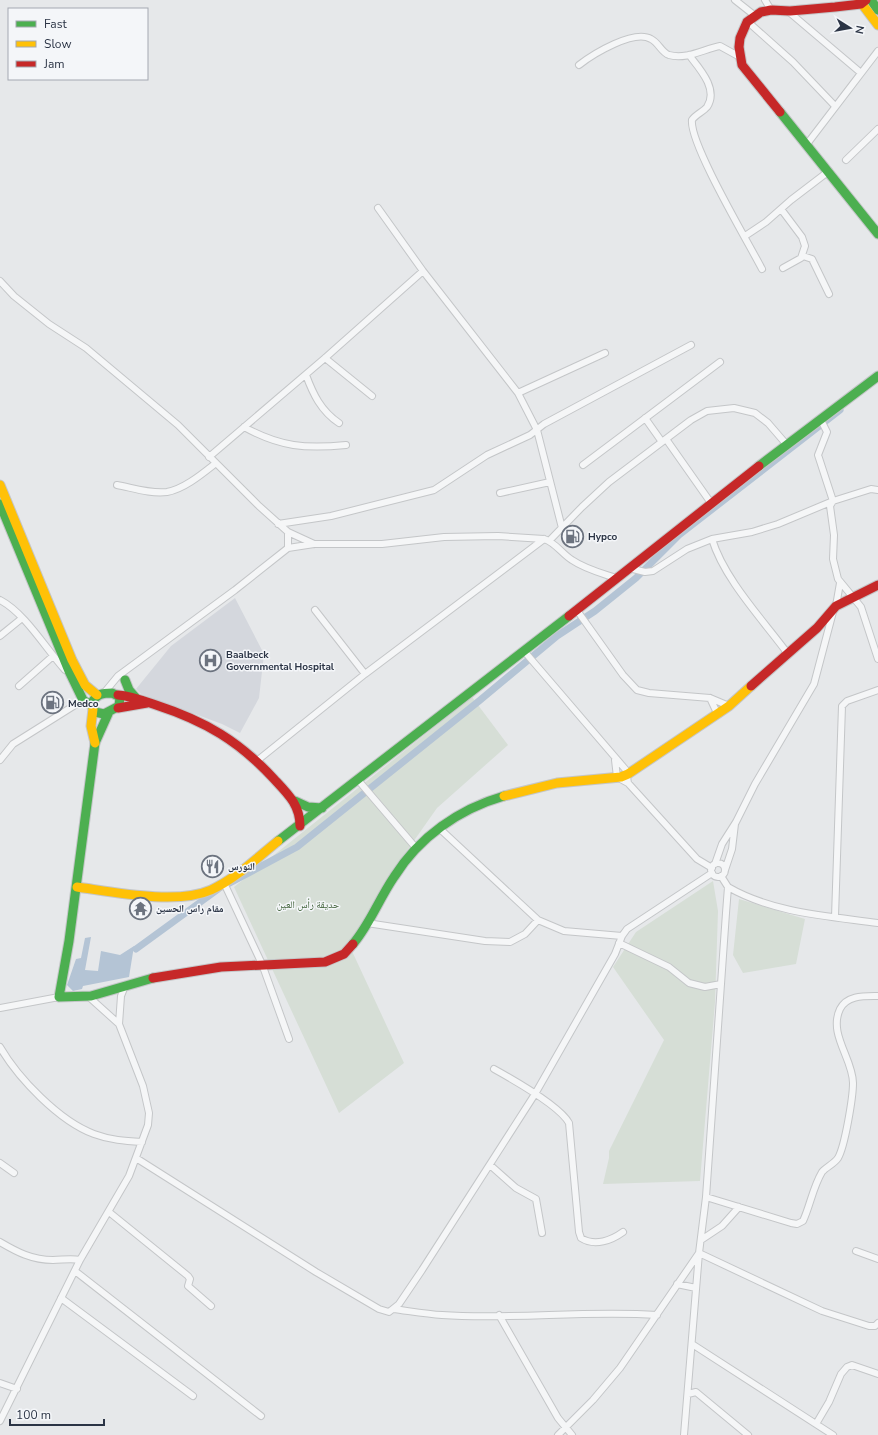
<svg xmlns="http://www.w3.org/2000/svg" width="878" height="1435" font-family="'Nunito Sans','Noto Naskh Arabic',sans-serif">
<rect width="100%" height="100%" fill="#e6e8ea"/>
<path fill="#d4d7dd" d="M235,598l29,56 -5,44 -19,35 -18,-9 -81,-30 -5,-5 35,-43z"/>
<path fill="#d6ded6" d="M472,697l36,48 -71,63 -50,71 -36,70 53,114 -65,50 -105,-226z
M713,881l5,30 -3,91 -15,179 -97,3 6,-26v-7l55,-111 -51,-73 23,-35z
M739,899l66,20 -9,45 -53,9 -10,-18z"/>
<path fill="#b4c4d5" d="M91,937l-6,33 13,1 3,-20 19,4 14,-9 -5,31 -46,9 -1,3 -9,2 -6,-6 9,-26 5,-1 4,-20z"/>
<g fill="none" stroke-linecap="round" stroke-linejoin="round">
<path stroke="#b4c4d5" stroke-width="7" d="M226,885l71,-38 182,-146 78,-65 38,-25 41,-33 43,-43 161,-125
M136,949l81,-59"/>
<defs>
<path id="street" d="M735,0l19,15
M765,0l6,10
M789,12l72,61
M747,21l46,41 42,44
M689,55c10,13 30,34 18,52 -4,5 -11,7 -15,13 -3,23 56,122 70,149
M579,65c14,-11 55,-36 72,-26 8,4 10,13 18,16 17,5 35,-6 51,-9l20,11
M807,144l71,-93
M846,160l32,-31
M378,208l45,63 95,122 19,37 25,98
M781,209l21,28 3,9 -4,12 -18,10
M745,236l21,-14 25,-22 38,-29
M803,256l9,3 17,35
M0,281l14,15 35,28 37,24 92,77 81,81 29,26 26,12
M325,358l47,38
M306,375c7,19 15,36 33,48
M518,393l87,-40
M645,418l17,24
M821,420l6,12 -9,23 15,46 38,-12 7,1
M244,427c36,20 62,22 102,18
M666,439l45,64
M209,457l116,-99 98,-87
M583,465l137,-103
M117,485c16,3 33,9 50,7 17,-3 35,-18 49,-29
M500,493l50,-11
M833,501l-3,5 4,29 -1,24 5,20 23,28 17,52
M278,524l53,-8 103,-26 53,-35 43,-20 14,-11 147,-79
M288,532v16
M712,539c12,40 51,81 76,115
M550,540l32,-33 27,-25 82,-62 16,-9 27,-3 21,5 13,10 19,22
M629,568l16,4 8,-1 34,-22 25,-10 40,-7 26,-8 55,-23
M0,600c25,13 46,49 65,70l5,1
M836,606l4,-23
M576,609l47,66 14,15 12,3 61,5 19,8
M315,610l50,64
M0,636l21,-17
M524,651l102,119 2,13
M19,686l34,-30
M104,693l14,-17 117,-86 53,-42 26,-4h68l62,-7 54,-1 46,3c11,3 18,15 28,21 13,9 29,13 44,18
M710,698l8,17
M0,760l13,-16 70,-44
M258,760l107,-86 179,-135
M615,760l2,17 11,6 69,76 15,9
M358,780l58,68
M439,828l99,92 26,11 58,5
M711 870a7 7 0 1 1 14 0a7 7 0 1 1-14 0Z
M715,864l7,-20 14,-22 19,-38 59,-100 19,-72
M725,870l7,-21 3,-25
M224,883l38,81 27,75
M728,887c45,26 99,29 150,36
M835,917l7,-211 5,-5 31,-11
M367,923l118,18 25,1 15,-8 13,-14
M619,943l50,24 20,16 16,4 16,-3
M89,997l30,27
M0,1008l59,-11
M0,1047c18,31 59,74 94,87 16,6 31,7 48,8
M494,1069c18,10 66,37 75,54l10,109 2,6c14,9 31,2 42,-6
M136,1158l180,114 63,37 10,3 10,-8 23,-34 113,-176 80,-140 7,-18 5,-7 85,-56
M0,1163l14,10
M490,1165l26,23 20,11 6,34
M706,1197l85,26 6,1 6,-3c7,-15 10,-34 19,-49 4,-5 12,-8 16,-14 7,-12 15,-61 15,-75 0,-24 -25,-49 -13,-74 7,-14 24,-13 38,-13
M109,1212l79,64 2,3 -2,7 23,20
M701,1240l21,-14 17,-19
M0,1242c17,10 32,18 53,18 9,0 18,-2 27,0
M856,1251l22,8
M75,1271l186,145
M677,1284l19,4
M61,1298l132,98
M393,1309c16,2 33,5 49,6 71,5 143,-5 215,0
M499,1315l59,103 14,17
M692,1344l141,91
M0,1383l17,6
M688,1394l8,-2 52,43
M0,1421l80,-161 49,-84 19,-51 1,-12 -6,-27 -24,-62 2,-28 4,-10
M816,1424l13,-22 12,-28 6,-7 5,-2 26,9
M558,1435l35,-35 27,-32 79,-115 123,58 47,15h6l3,-3
M684,1435l15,-182 7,-56 20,-284 2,-26 -7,-11"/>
<path id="fast" d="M871,0l7,10
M780,112l98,122
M759,466l119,-90
M0,504l69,167 14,29 9,6
M125,680l4,10 7,8
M112,693l8,4 -1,9 -15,8 -9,-2 -3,-9c4,-9 11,-10 20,-10z
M108,714l-13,29 -26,198 -10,56 32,-1 62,-18
M295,801l13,6 14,1
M278,841l291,-225
M353,944c17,-20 26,-45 41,-67 25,-40 65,-68 110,-81"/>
<path id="slow" d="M859,0l19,25
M0,485l72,175 13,25 12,10
M93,709l-2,17 4,17
M504,796l53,-13 64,-6 7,-3 101,-68 22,-20
M77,887c36,5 100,18 134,3 24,-11 46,-32 67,-49"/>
<path id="jam" d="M780,112l-38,-47 -3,-18 1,-9 7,-16 14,-10 10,-2 19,1 45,-4 26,-3 5,-4
M569,616l190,-150
M751,686l66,-58 19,-22 42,-21
M118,695c13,1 26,6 38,10 49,16 83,36 118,74 14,15 26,26 26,47
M118,708l29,-5
M153,978l68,-11 104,-5 19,-8 9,-10"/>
</defs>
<use href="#street" stroke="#c4c6c8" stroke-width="8"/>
<use href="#fast" stroke="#c4c6c8" stroke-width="11"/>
<use href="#slow" stroke="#c4c6c8" stroke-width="11"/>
<use href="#jam" stroke="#c4c6c8" stroke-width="11"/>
<use href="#street" stroke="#f5f6f7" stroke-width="6"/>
<use href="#fast" stroke="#4caf50" stroke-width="9"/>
<use href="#slow" stroke="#ffc107" stroke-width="9"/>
<use href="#jam" stroke="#c62828" stroke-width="9"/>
</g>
<defs>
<symbol id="fuel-ring" viewBox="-11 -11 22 22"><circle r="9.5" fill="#f4f6f9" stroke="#6c737f" stroke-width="1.5"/><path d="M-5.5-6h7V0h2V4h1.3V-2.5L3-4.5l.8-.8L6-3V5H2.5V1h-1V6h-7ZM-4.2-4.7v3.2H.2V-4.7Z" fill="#6c737f"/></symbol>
<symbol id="hospital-ring" viewBox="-11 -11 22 22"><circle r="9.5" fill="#f4f6f9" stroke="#6c737f" stroke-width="1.5"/><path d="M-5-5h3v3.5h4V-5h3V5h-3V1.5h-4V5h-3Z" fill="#6c737f"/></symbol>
<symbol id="restaurant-ring" viewBox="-11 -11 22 22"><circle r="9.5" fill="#f4f6f9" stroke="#6c737f" stroke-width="1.5"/><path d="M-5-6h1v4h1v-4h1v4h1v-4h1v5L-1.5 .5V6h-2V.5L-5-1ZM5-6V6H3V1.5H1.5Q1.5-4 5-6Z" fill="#6c737f"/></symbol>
<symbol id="temple-ring" viewBox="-11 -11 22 22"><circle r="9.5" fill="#f4f6f9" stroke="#6c737f" stroke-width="1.5"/><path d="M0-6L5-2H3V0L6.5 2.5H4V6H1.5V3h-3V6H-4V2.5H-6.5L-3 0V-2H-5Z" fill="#6c737f"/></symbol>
</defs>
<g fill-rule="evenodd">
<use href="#fuel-ring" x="560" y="524" width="25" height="25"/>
<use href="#hospital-ring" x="198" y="648" width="25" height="25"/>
<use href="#fuel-ring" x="40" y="690" width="25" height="25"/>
<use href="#restaurant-ring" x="200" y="854" width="25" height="25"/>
<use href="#temple-ring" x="128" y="896" width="25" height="25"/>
</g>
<g text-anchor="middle" stroke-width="3" stroke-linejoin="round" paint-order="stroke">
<g font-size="10" font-weight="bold" fill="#2b3445" stroke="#f4f6f9" text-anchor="start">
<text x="588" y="540">Hypco</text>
<text x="226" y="658">Baalbeck<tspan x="226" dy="12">Governmental Hospital</tspan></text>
<text x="68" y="707">Medco</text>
<text x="228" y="870">النورس</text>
<text x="156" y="912">مقام راس الحسين</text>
</g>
<g font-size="10" fill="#3f6138" stroke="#f4f6f9">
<text x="308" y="908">حديقة رأس العين</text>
</g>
</g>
<rect x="8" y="8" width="140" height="72" fill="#f4f6f9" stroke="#a4a8b1"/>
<rect x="16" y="21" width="20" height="6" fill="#4caf50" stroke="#a4a8b1"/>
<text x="44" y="28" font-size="12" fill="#2b3445">Fast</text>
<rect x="16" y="41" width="20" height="6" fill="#ffc107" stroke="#a4a8b1"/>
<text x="44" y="48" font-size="12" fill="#2b3445">Slow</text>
<rect x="16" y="61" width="20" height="6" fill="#c62828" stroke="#a4a8b1"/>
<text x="44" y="68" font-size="12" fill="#2b3445">Jam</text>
<g transform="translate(850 28) rotate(101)" stroke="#f4f6f9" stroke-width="3" paint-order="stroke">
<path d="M0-3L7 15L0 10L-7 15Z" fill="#2b3445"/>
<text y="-6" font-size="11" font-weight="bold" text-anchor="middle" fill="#2b3445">N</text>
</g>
<path d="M10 1419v6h94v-6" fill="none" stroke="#2b3445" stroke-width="2"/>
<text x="16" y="1419" font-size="12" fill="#2b3445" stroke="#f4f6f9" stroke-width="3" paint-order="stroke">100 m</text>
</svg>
